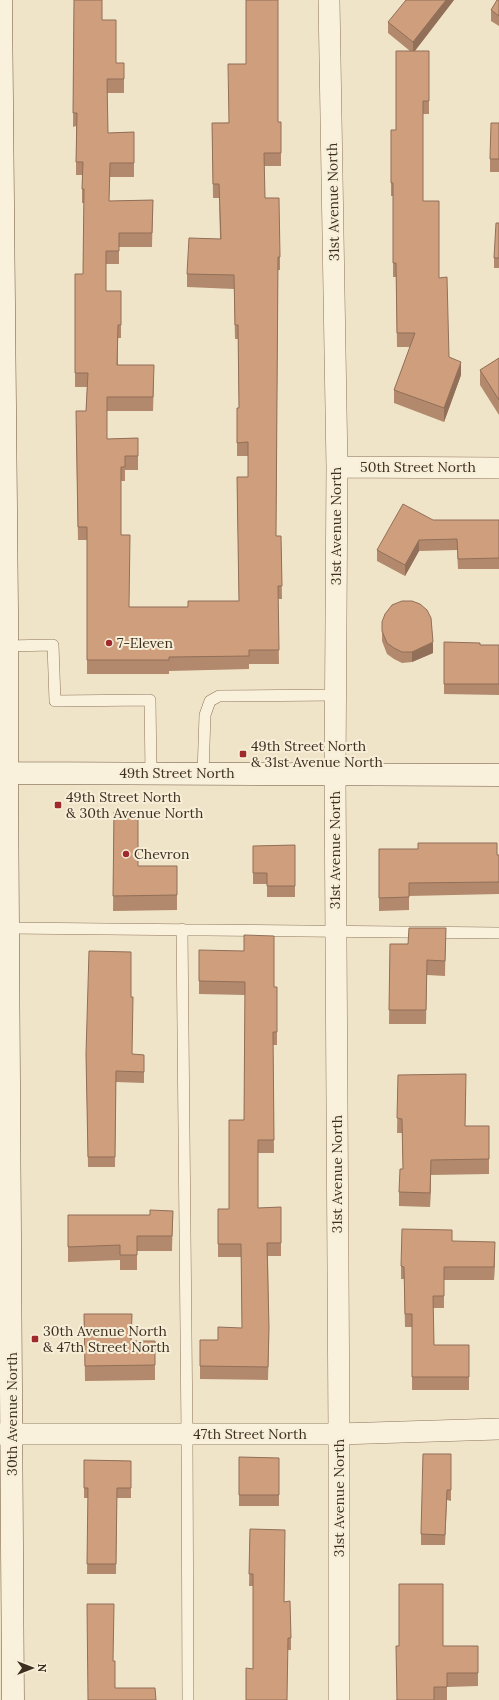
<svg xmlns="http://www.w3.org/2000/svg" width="499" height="1700" font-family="Lora,serif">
<rect width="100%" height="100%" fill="#f0e4c8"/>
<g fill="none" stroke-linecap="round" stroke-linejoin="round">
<defs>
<path id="lane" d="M7,646l46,-1 2,56 95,-1 1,73
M203,774l2,-59 5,-14 9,-5 116,-1
M8,928l491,5
M182,929l5,505 1,266"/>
<path id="street" d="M329,0l8,467 -2,307 4,660v266
M337,467l162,1
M0,1434h339l160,-5"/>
<path id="secondary" d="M1,0l6,610v163l6,927
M0,773l499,2"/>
</defs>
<use href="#lane" stroke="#8d765c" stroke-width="12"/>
<use href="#street" stroke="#8d765c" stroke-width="22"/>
<use href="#secondary" stroke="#6f573f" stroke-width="23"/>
<use href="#lane" stroke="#faf1dc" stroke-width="11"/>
<use href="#street" stroke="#faf1dc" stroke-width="21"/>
<use href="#secondary" stroke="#faf1dc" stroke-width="22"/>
</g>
<path fill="#b2896c" d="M74,0l28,20 14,43h8v30h-17l1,40 26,-1v45h-24l-1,24 44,-1 -1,47h-33v17h-13v27h15v47h-3v27l36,14 -1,32h-46v28l31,-1v32h-13v11h-4v54l8,72h59l51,-6 -2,-124h11v-21h-11v-48h2l-1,-69h-3l-1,-50 -47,-2v-13l33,-35 -1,-41h-6l-1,-75 66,-1 3,31v13h-17l1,32 15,59v13h-2l-2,266h5l1,63h-4l1,65h-30v5l-80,2v3h-82v-134h-9l-2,-115 10,-14 1,-24h-12v-113h8l1,-71h-2v-28h-6v-49l-3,1z
M454,0l-39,51h14v63h-6v87l16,77 10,79 12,18 -17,47 -50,-19v-13l16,-43h-13l-1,-70h-3v-81h-2v-66h5l14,-79 -22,-18v-11z
M499,0v26l-8,-5v-11z
M499,123v49h-9v-13z
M499,223v45h-5v-10z
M499,358v57l-19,-30v-15z
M433,520h66v49h-41l-1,-19 -38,1 -14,25 -28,-15v-11z
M382,622l51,31 -21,9 -10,1 -8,-4 -7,-5 -5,-13z
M444,642l36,3h19v50l-55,-1z
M114,812l24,54h39v44l-64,1z
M295,845v52h-28v-13h-14v-38z
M379,849l120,6v39l-90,2v14l-30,1z
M446,928l-1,48 -18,-1 -1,49h-37l1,-80h18z
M199,950l75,37h3v58h-4l1,108h-16v55l23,-1v49h-13l1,85 -1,39 -68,-1v-13l18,-26 24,-12 -1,-71h-23v-48h11l15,-89 1,-125 -46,-1z
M131,997l1,57 12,1v28l-28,-1 -1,85h-27l-2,-113z
M398,1075l68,14 -1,37 24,33v15l-58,1 -1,32 -31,-1v-14l4,-23 -1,-36h-5z
M173,1211l-1,40h-35v19h-17v-10l-52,2v-47h82z
M452,1241l43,13 -1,26h-50v28h-11l1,37h35v45h-57v-63h-7l-1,-48h-3v-13z
M84,1314l47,27h24v39l-70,1z
M451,1454v47l-4,-1 -2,45h-24v-11z
M239,1457l40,1v48h-40z
M84,1460l47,1v37h-14l-1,76h-29l1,-76h-4z
M250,1529l34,73 7,36v12h-3l-35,19v-83h-4z
M443,1646h35v40l-31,1v13h-51z"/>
<path fill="#916f58" d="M446,0h8l-41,53v-11z
M461,362v13l-17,47v-14z
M419,540v11l-14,25v-11z
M433,642v11l-21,9v-10z
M431,1160v15l-1,32v-14z
M495,1242v12l-1,26v-13z"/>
<path fill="#cf9f7d" stroke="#916f58" d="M74,0h28v20h14v43h8v16h-17l1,54 26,-1v31h-24l-1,38 44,-1 -1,33h-33v18h-13v40h15v34h-3l-1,40h37l-1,32h-46v42l31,-1v18h-13v11h-4v68h9l-1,72h59v-6h51l-2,-124h11v-35l-11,1v-35h2l-1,-83h-3l-1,-50 -47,-1 2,-36 32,1 -2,-55h-6l-1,-61h17l-1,-59h18v-64h32v122h3v31h-17l1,45h14l1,59h-2l-2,279h5l1,50h-4l1,64h-30v6l-80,1v3h-82v-133h-9l-2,-116h10l2,-38h-13v-99h8l1,-85h-2l1,-27h-7l1,-49h-4z
M406,0h40l-33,42 -25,-20z
M497,0h2v16l-8,-6z
M396,51h33v50h-6v100h16v77l8,-1 2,80 12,5 -17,46 -50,-18 21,-57h-18l-1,-70h-3v-80h-2v-53h5z
M491,123h8v36h-9z
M496,223h3v35h-5z
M499,358v42l-19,-30z
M403,504l30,16h66v38l-41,1 -1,-20 -38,1 -14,25 -28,-15z
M402,601h10l8,3 7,6 4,8 2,24 -21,10h-10l-8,-4 -7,-5 -5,-12v-9l3,-8 7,-9z
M444,642l36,1v2h19v39h-55z
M114,812h24v54h39v29l-64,1z
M418,843h79v12h2v27l-90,1v14l-30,1v-49h39z
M295,845v41h-28v-13h-14v-27z
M409,928h37l-1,33 -18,-1 -1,50h-37l1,-66h18z
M244,935l30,1v51h3v45h-4l1,108h-16v68l23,-1v36h-14l2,85 -1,39 -68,-1v-26h18v-13l24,1 -1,-84h-23v-35h11v-89h15l1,-138 -46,-1v-31l45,1z
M89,951l42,1v45h2l-1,57 12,1v17l-28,-1 -1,86h-27l-2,-103z
M466,1074l-1,52h24v33l-58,1 -1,33 -31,-1 1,-23h3l-1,-50 -5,-1 1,-43z
M150,1210l23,1 -1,25h-35v19h-17v-10l-52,2v-32h82z
M402,1229l50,1v11l43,1 -1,25h-50v29h-11l1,49h35v32h-57v-63h-7l-1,-47 -3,-1z
M84,1314h48l-1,27h24v24l-70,1z
M423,1454h28v36h-4l-2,45 -24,-1z
M239,1457l40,1v37h-40z
M84,1460l47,1v27h-14l-1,76h-29l1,-76h-4z
M250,1529l35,1 -1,72 6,-1 1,37h-3l-1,62h-41v-32l7,1v-95h-4z
M399,1584h44v62h35v27h-31v14h-13v13h-37l-1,-54h3z
M87,1604h27l-1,57h2v27h40l1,12h-68z"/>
<g fill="#9e2a2b" stroke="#f7eed8" stroke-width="1.5">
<circle cx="109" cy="643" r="4"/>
<rect x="239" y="750" width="8" height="8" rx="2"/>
<rect x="54" y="801" width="8" height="8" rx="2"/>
<circle cx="126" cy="854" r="4"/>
<rect x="31" y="1335" width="8" height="8" rx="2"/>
</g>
<g text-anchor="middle" stroke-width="4" stroke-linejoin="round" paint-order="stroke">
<g font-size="14" fill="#3d2e20" stroke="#f7eed8">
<text transform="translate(333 202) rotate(-91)" y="5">31st Avenue North</text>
<text x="418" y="472">50th Street North</text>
<text transform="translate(336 526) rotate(-90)" y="5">31st Avenue North</text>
<text x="177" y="778">49th Street North</text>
<text transform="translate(335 850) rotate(-90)" y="5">31st Avenue North</text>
<text transform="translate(337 1174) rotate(-90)" y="5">31st Avenue North</text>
<text transform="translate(12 1414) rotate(-90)" y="5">30th Avenue North</text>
<text x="250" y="1439">47th Street North</text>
<text transform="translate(339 1498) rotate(-90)" y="5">31st Avenue North</text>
</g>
<g font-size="14" fill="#3d2e20" stroke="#f7eed8" text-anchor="start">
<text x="117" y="648">7-Eleven</text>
<text x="251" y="751">49th Street North<tspan x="251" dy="16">&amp; 31st Avenue North</tspan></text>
<text x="66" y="802">49th Street North<tspan x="66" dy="16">&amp; 30th Avenue North</tspan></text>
<text x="134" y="859">Chevron</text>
<text x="43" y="1336">30th Avenue North<tspan x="43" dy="16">&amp; 47th Street North</tspan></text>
</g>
</g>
<g transform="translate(32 1668) rotate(90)" stroke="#f7eed8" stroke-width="3" paint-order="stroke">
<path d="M0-3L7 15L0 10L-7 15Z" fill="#3d2e20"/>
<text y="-6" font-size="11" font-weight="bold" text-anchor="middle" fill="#3d2e20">N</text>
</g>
</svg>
